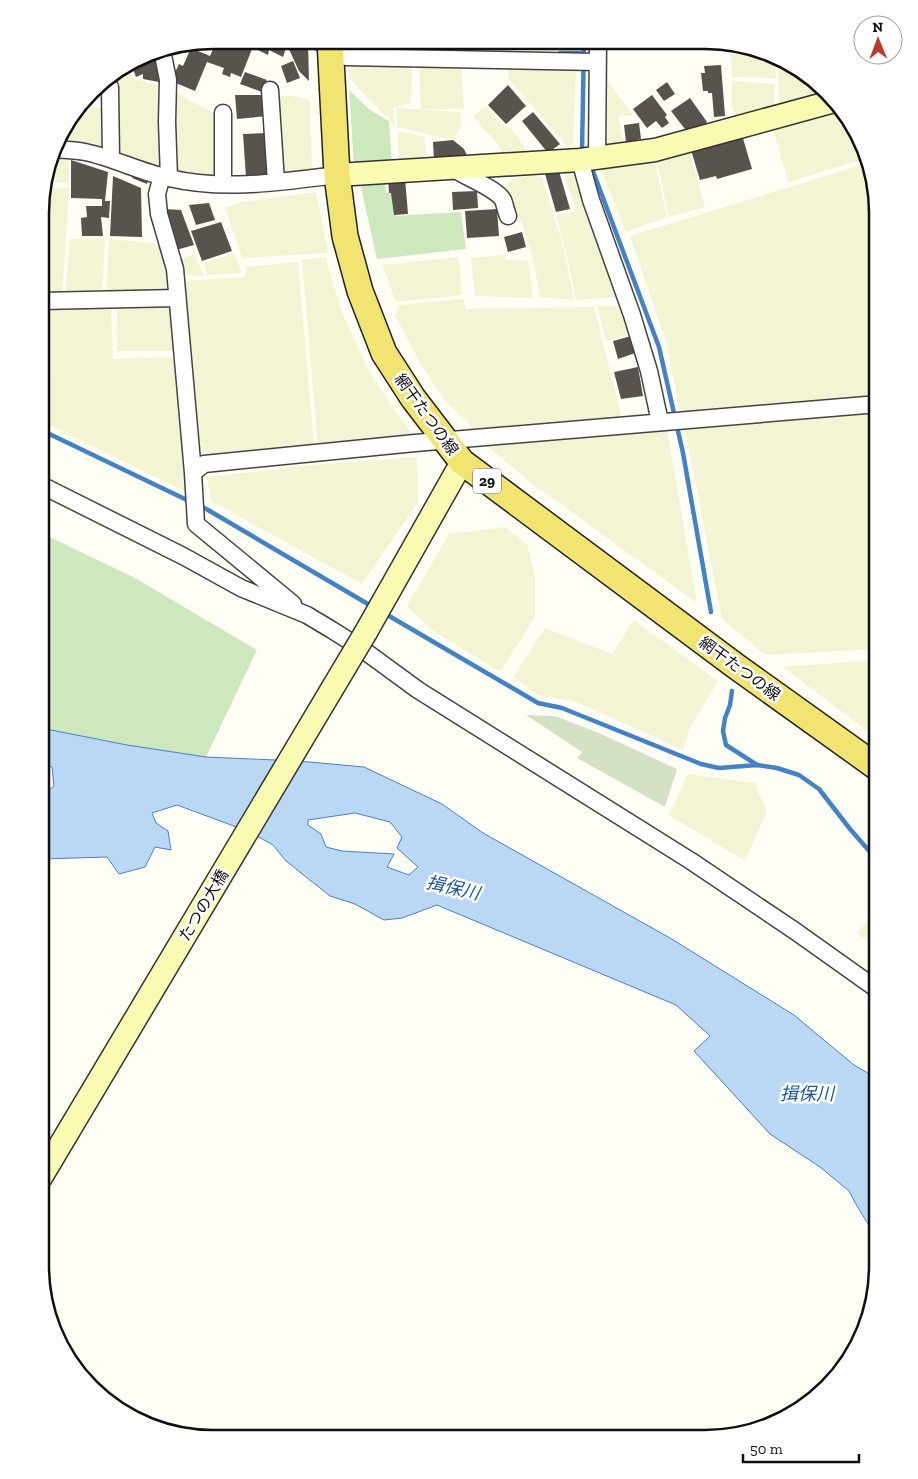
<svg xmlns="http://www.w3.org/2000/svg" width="918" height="1479" font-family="'Zilla Slab','Noto Sans JP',serif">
<rect width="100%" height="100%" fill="#fefef4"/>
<path fill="#f3f4d4" d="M352,40l224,1v10l-224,-5z
M731,53l29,2 15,6 1,17 -44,-1z
M778,62l33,14 14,19 -46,12z
M461,64l3,45h-43l-2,-43z
M348,65h64l-1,38 -18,5 2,19 -7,-10 -8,-6 -30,-32z
M508,68l68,2 -3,74 -5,4 -59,-69z
M121,69l9,2 3,8 30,7v84l-46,-16 -2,-81z
M602,74l31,41 -15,1 7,33h-21z
M732,81l42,3 1,24 -38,12 -6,-16z
M172,89l18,12 23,11 4,7 2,59 -45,-8z
M273,96h18l19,4 2,71 -33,5z
M486,106l20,22h4l6,6 8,13 4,11h-23l-9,-16 -23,-25z
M834,107l31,40 2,11 -79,24 -16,-57z
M79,108h26l-1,43 -47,-11 1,-4z
M396,108l64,4 2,13 -9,15 -56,-13z
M398,131l27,6 1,27 -28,1z
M689,150l16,57 -36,10 -13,-59z
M52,156l17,3v24l-25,-2z
M654,158l13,59 -41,15 -27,-67z
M868,163l10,50v183l-198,16 -13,-67 -37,-109z
M575,168l46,129 -45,3 -8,-39 -12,-45 20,-7 -13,-37z
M528,176l14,1 22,72 10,51 -34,-3 -6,-34 -12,-40 -16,-36 7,-8z
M42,187l27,1 -7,107 -21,1z
M316,192l12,61 -86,5 -17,-50 17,-6z
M70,239h35l-3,56 -37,1z
M109,239l43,4 13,5 5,43 -64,4z
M234,253l8,20 -35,2 -3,-12z
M195,254l9,22 -22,-1 -1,-16z
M505,255l2,5 21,1 5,37 -58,-2 -4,-38z
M325,257l18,58 27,58 30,45 15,19 -97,10 -16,-187z
M459,257l3,38 -66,7 -14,-37z
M298,262l16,184 -106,9 -3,-4 -9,-1 -12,-169 62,-4 -1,-10z
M463,299l3,10 128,-2 28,112 -149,10 -3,-4 -27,-26 -24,-38 -24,-46 5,-10z
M597,306h22l5,3 8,24 -26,8z
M111,307l2,52 62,-2 13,136 -147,-72v-113z
M165,307l7,3 3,41h-58v-43z
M878,412v237l-113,6 -43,-36 -37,-189z
M667,429l30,174 -163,-118 -47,-39 69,-12z
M417,457l1,45 -56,82 -151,-83 -4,-24 105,-12z
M505,527l22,17 8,34v39l-35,55 -68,-42 -25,-24 42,-72z
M634,620l84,61 -28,47 -7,22 -109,-49 -36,-6 -25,-18 32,-49 67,26z
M878,660v79l-95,-72z
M688,774l68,9 2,9 9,19 -22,50 -76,-46z
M878,911v36l-22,-14z"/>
<path fill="#cee8be" d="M349,90l21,20 19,11 3,43 -38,2z
M385,181l1,11 6,2 3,22 66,-4 5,37 -89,10 -17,-76z
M41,533l94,45 122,72 -51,107 -79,-12 -86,-17z"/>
<path fill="#d4e1c4" d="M526,715l29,1 44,17 78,36 -12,38 -88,-49 5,-6z"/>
<path fill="#bad7f4" stroke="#4482c8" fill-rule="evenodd" d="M41,728l86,17 79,12 92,4 66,6 78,37 41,29 187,105 124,77 60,50 24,14v161l-21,-34 -8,-15 -29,-24 -50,-33 -76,-83 16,-15 -34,-31 -239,-100 -35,13 -18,2 -29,-16 -25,-8 -44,-35 -13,-16 -23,-13 -73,-27 -25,8 4,10 12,8 3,19 -16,-3 -10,20 -26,7 -12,-17 -66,2v-66l3,1 10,-8 -2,-19 -11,-4zM355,813l35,9 12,15 -5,11 21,19 -9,8 -22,-8 7,-13 -52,-3 -16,-4 -5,-13 -13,-9v-5z"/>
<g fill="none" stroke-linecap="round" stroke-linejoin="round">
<path stroke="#4482c8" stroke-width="4.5" d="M560,53h24
M582,152l2,-111
M591,166l68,181 24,106 28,159
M41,430l150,72
M198,505l10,5 165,97
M384,613l154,90 24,5 139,56 18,4 38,-3
M732,691l-2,14 -5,13 -2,13 3,14 31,20 20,3 22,7 20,14 31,40 28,32"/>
</g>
<path fill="#58534d" d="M217,40h21l-1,3 15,6 -11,28 -10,-4 -1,4 -8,-3 2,-6 -17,-6 -12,29 -24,-10 8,-17 4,2 8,-18 19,8z
M242,40h45v5l21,-1 1,37 -10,-10 -12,-26 -4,12 -14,-7 -1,5 -10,-5 1,-4z
M157,51l7,32 -21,-4v-5l-7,3 -5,-14 16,-10z
M293,61l7,17 -13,5 -6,-17z
M721,65l4,51 -11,1 -2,-24h-4v-2h-5l-2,-18h4l-1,-7z
M245,72l22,8 -5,12 -22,-8z
M667,82l8,12 -11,7 -8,-11z
M508,85l18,21 -20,18 -18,-19z
M93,90l1,8 -7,1 1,-2z
M235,95h32l1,21 -31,3z
M652,95l15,20 -2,2 4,6 -7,5 -6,-7 -9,7 -14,-19z
M690,98l17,24 -4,4 -15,7 -17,-22z
M533,112l27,32 -12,9 -26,-32z
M639,123l2,16 -15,3 -2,-17z
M269,133l4,42 -27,2 -3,-43z
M742,135l10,34 -35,10 -1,-3 -16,4 -9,-30z
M453,140l11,9 5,11 -35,1 -1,-19z
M71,160l37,12 -3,29h5l-1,17 -8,-1 2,19h-21l-1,-18 6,-1 -1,-11h16v-7l-31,-1z
M559,171l11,38 -14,3 -11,-38z
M134,173l15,5 -2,6 -15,-6z
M113,176l28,12 1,49 -32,-1z
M405,178l3,36 -14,1 -3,-22h-2l-1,-14z
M477,191l1,17 -25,2 -1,-18z
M209,203l6,17 -19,5 -7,-20z
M164,209l17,1 13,35 -18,5z
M497,209l2,27 -32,2 -2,-27z
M221,222l11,29 -30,10 -11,-30z
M522,232l4,15 -18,5 -4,-15z
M635,335l6,16 -23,8 -5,-18z
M638,367l5,29 -22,3 -7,-27z"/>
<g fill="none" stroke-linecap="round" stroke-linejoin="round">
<defs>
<path id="street" d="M316,40l30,17 251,5
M162,50l6,30 -1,42 2,56
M110,87l1,72
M270,90l6,92
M54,149c10,1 21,1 31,3 29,6 55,20 84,26 55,13 112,4 168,-3
M597,158l1,-117
M580,160l11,40 41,115 17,56 11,51
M452,168c13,9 44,20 51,32 2,5 3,11 5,16
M162,176l-5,18 2,20 16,55 18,204 3,51 97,80
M223,184v-71
M41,301l136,-3
M193,473l11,-9 211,-21 463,-39
M41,485l142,71 58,32 66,27 25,15 30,19 56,41 273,171 104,70 83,59"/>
<path id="secondary" d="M337,175l243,-15 75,-10 176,-48
M366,632l96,-170"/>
<path id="primary" d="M330,40l7,135 8,61 15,55 24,62 29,45 49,64 275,205 141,101"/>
</defs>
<use href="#street" stroke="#434343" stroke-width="19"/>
<use href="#secondary" stroke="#323232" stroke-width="25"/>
<use href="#primary" stroke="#212121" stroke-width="28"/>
<use href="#street" stroke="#fff" stroke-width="16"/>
<use href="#secondary" stroke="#fafbb2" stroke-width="22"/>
<use href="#primary" stroke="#f2e470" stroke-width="25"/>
<defs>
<path id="secondary-bridge" d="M40,1179l326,-547"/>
</defs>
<use href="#secondary-bridge" stroke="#323232" stroke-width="25" stroke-linecap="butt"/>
<use href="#secondary-bridge" stroke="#fafbb2" stroke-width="22"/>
</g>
<g text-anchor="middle" stroke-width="5" stroke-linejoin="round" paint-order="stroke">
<rect fill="#fff" stroke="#585858" stroke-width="1" x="473" y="468.5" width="28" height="25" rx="4"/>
<g font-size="15" font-weight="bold" fill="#101010">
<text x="487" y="486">29</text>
</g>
<g font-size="16" fill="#101010" stroke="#fff">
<text transform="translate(427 414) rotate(54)" y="6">網干たつの線</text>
<text transform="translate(740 668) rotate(36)" y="6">網干たつの線</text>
<text transform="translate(203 905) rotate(-59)" y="6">たつの大橋</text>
</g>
<g font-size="18" font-style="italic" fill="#1d559e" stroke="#fff">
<text transform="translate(453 888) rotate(13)" y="6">揖保川</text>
<text x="807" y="1100">揖保川</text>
</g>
</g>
<path d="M0 0H918V1479H0ZM213 49H705A164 164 0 0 1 869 213V1266A164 164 0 0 1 705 1430H213A164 164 0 0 1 49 1266V213A164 164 0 0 1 213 49Z" fill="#fff" fill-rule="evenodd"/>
<path fill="none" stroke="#101010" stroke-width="2.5" d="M213 49H705A164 164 0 0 1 869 213V1266A164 164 0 0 1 705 1430H213A164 164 0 0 1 49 1266V213A164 164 0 0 1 213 49Z"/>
<g transform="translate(878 40) rotate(359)"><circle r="24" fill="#ffffff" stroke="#9f9f9f"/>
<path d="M0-4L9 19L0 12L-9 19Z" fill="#bc392d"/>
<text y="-8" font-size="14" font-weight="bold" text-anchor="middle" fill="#101010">N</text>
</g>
<path d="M743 1454v8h116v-8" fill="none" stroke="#101010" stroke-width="2.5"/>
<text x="750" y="1454" font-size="15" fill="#101010" stroke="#ffffff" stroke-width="4" paint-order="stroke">50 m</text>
</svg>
